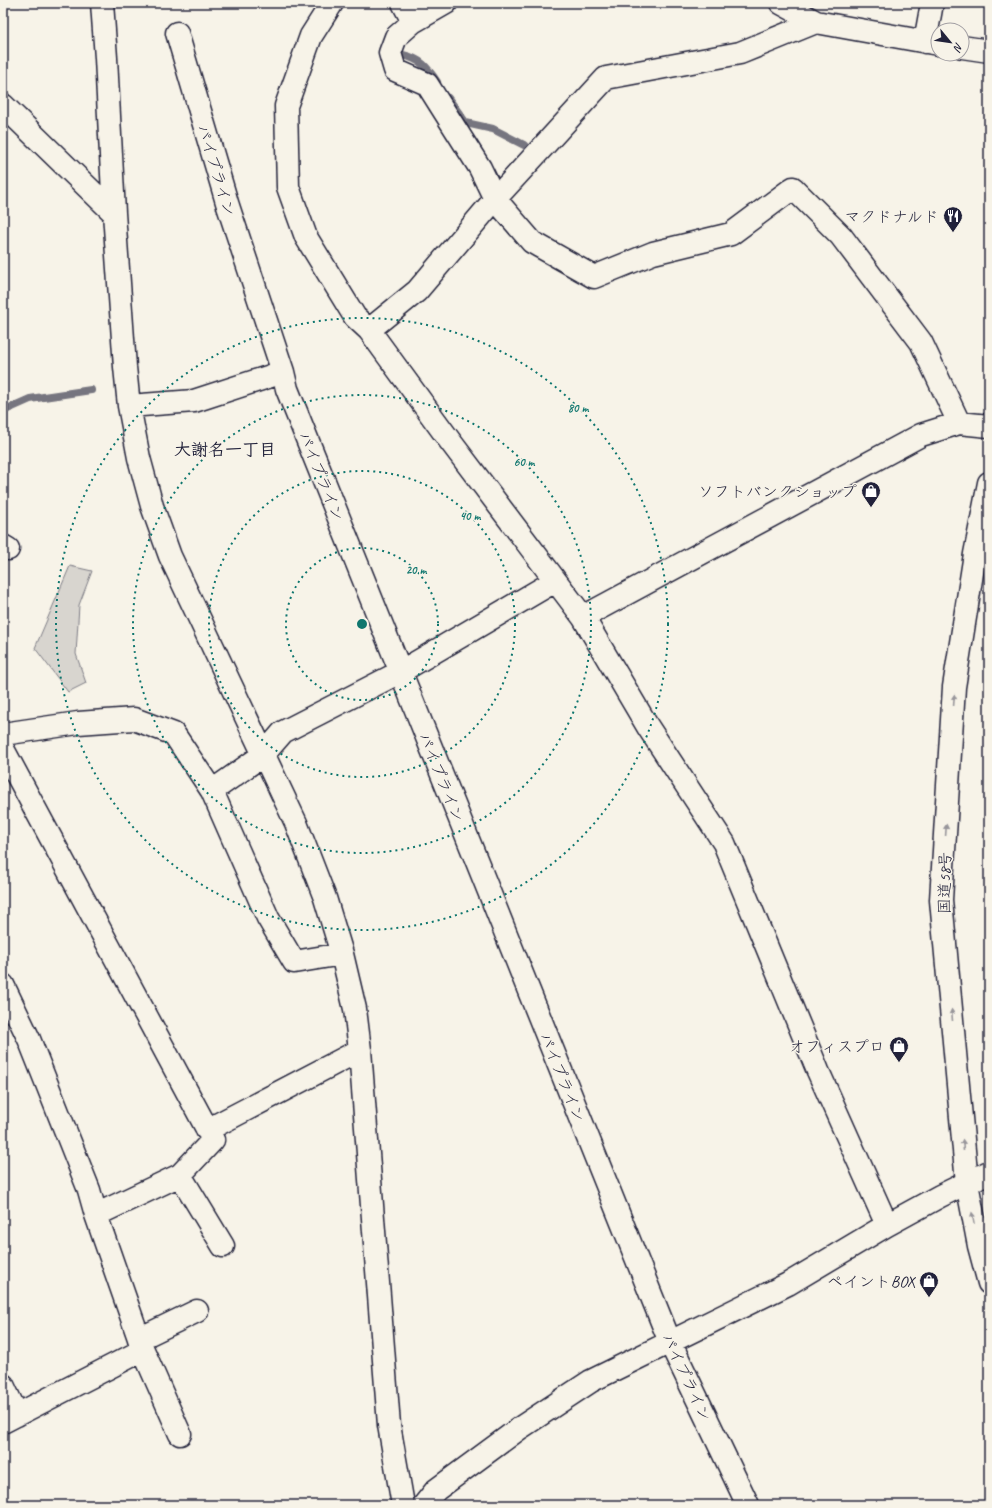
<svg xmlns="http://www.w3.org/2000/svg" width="992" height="1508" font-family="Caveat,'Klee One',sans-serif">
<rect width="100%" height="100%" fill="#f7f3e8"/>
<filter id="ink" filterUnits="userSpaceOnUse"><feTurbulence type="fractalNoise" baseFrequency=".025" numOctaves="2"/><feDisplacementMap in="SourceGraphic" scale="8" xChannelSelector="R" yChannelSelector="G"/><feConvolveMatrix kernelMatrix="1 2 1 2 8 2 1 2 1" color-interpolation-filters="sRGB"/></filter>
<g filter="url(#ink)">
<path fill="#d8d5cf" stroke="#7d7c85" d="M70,566l22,5 -13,34 -3,49 10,29 -18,9 -33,-44z"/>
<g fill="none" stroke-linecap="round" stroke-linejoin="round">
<path stroke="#76747f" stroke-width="8" d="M403,55c18,4 24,12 34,27
M448,98l18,25 27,6 31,16
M3,411l27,-12 61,-9"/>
<defs>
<path id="minor" d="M102,3l4,55 8,155 11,154 4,39 10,52 13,48 18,50 126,267 29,75 17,56 13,55 5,41 29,375 14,80
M332,3l-21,33 -25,70 2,81 18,50 49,80 14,13 81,111 133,176 65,110 76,116 94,228 69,154
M403,3l10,19 -17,15 -6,16 5,17 32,14 53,84 15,31 37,43 62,35 59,-24 78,-19 62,-46 48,48 80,106 38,81
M781,3l35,19 122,22
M413,22l33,-19
M177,33l51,173 55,166 4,17 383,953 78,163
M925,42l7,-39
M962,47l27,4
M3,105l111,108
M369,330l48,-39 78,-92 111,-121 134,-25 76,-31
M129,406l65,-5 89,-29
M3,546l5,3
M583,617l338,-182 38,-12 30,3
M3,734l75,-11 56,-4 40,15 38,57 51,-36 20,-23 117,-60 155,-91
M3,749l210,391 -33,35 -84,40
M212,791l56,127 26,44 48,-8
M3,985l26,54 60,151 7,25 47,135 -140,72
M207,1130l153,-80
M180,1175l43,71
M139,1339l58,-28
M143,1350l37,84
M3,1385l14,30
M424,1505l12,-15 84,-62 71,-47 197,-97 99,-59 53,-29 49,-24"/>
<path id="highway" d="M989,483l-14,71 -21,133 -13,213 26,283 12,63 10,37"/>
</defs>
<use href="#minor" stroke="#22223b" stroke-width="25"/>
<use href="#highway" stroke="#22223b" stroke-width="25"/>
<use href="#minor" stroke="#f7f3e8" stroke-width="22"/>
<use href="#highway" stroke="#f7f3e8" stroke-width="22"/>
</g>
<defs><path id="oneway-solid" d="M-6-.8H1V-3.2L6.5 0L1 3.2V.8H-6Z"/></defs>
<g fill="#97959a">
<use href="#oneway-solid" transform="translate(954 700) rotate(-86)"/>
<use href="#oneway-solid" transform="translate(946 830) rotate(-86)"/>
<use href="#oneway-solid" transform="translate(952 1015) rotate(-95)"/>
<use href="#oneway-solid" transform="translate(963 1145) rotate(-95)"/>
<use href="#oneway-solid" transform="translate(973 1218) rotate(-101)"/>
</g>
</g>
<g fill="none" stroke="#0f766e" stroke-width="2" stroke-dasharray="2 4">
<circle cx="362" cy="624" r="76"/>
<circle cx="362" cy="624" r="153"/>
<circle cx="362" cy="624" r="229"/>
<circle cx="362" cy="624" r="306"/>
</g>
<defs>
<symbol id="restaurant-pin" viewBox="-11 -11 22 30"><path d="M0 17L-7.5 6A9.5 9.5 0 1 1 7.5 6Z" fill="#22223b" stroke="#f7f3e8"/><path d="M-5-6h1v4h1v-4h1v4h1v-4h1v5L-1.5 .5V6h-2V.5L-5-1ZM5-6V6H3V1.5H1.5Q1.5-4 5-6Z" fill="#fff"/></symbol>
<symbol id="shop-pin" viewBox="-11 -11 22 30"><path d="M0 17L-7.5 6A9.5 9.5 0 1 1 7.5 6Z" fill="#22223b" stroke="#f7f3e8"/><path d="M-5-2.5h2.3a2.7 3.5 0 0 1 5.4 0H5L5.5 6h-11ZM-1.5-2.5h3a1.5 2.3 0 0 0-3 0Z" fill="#fff"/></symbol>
</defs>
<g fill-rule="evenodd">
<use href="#restaurant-pin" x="942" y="205" width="22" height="30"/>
<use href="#shop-pin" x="860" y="480" width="22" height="30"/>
<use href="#shop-pin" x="888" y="1035" width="22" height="30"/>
<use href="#shop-pin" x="918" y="1270" width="22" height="30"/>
</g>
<g text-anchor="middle" stroke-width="3" stroke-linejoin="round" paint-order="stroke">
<g font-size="16" fill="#22223b" stroke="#f7f3e8">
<text transform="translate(217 170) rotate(73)" y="6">パイプライン</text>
<text transform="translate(322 476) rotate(68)" y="6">パイプライン</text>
<text transform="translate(442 777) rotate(68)" y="6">パイプライン</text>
<text transform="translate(944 883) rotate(-89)" y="6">国道58号</text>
<text transform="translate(563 1077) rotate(68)" y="6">パイプライン</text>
<text transform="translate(687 1377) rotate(65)" y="6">パイプライン</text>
</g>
<g font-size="16" fill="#22223b" stroke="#f7f3e8" text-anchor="end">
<text x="939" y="222">マクドナルド</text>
<text x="857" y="497">ソフトバンクショップ</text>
<text x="885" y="1052">オフィスプロ</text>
<text x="915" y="1287">ペイントBOX</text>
</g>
<g font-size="17" font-weight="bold" fill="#22223b" stroke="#f7f3e8">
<text x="225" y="455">大謝名一丁目</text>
</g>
</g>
<circle cx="362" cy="624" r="6" fill="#0f766e" stroke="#f7f3e8" stroke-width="2"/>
<g font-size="12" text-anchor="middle" font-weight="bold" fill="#0f766e" stroke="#f7f3e8" stroke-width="3" stroke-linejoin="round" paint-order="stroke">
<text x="578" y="412">80 m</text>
<text x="524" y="466">60 m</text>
<text x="470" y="520">40 m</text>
<text x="416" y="574">20 m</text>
</g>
<rect width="992" height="1508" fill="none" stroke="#f7f3e8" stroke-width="16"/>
<rect x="8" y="8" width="976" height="1492" fill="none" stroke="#22223b" stroke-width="1.5" filter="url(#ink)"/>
<g transform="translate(950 42) rotate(119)"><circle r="19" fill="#f7f3e8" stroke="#a29fa3"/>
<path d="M0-3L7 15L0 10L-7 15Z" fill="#22223b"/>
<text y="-6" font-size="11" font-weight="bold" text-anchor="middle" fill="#22223b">N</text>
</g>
</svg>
